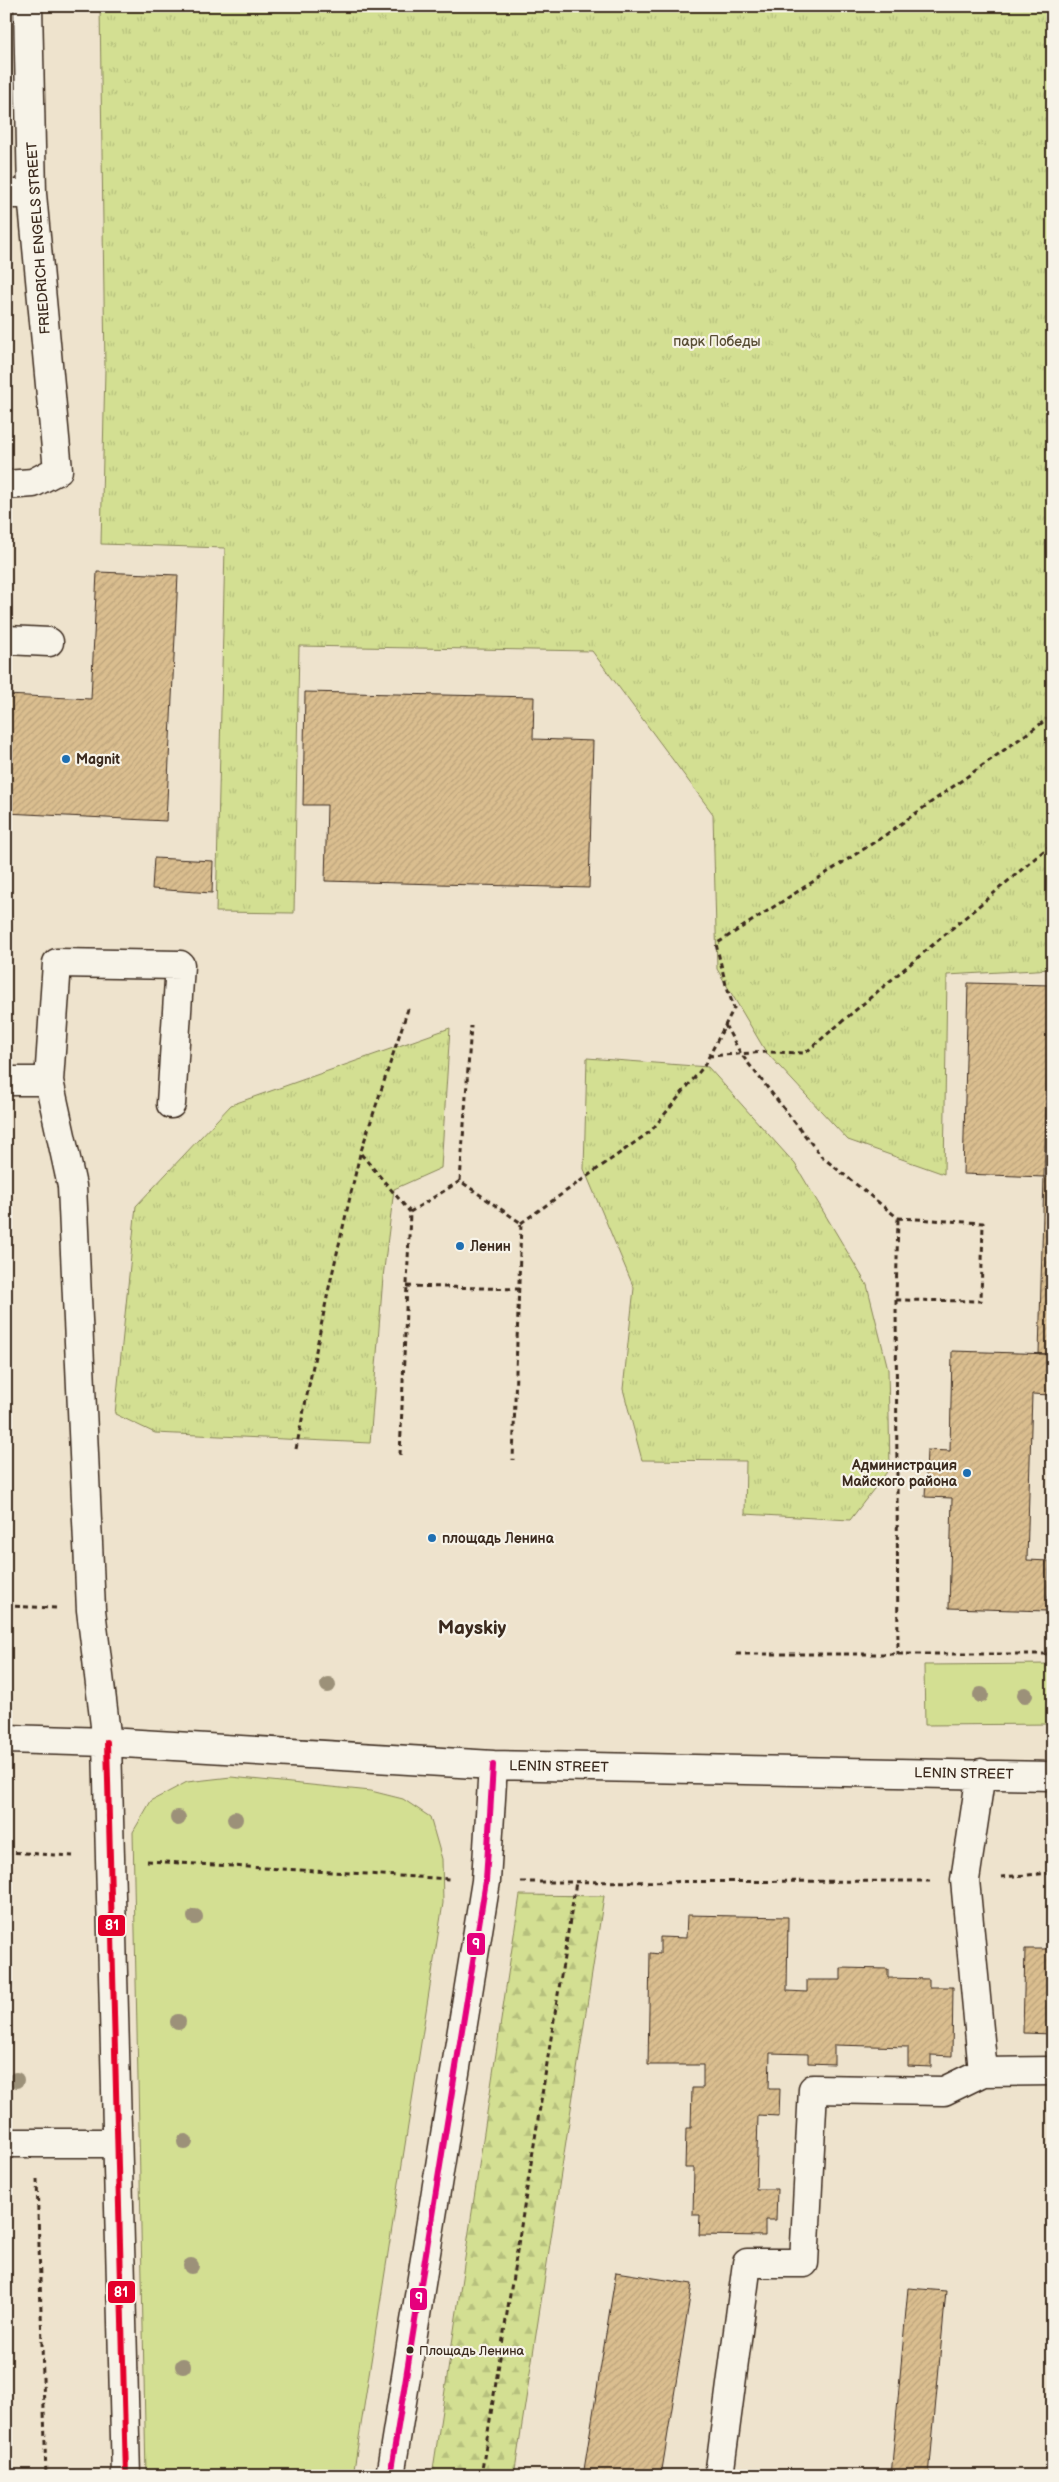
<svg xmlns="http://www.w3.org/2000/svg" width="1059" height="2482" font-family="'Balsamiq Sans',sans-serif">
<defs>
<pattern id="forest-firs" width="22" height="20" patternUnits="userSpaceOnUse" patternTransform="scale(1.25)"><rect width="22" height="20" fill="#d3df92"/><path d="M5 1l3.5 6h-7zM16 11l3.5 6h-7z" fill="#b6c07d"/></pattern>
<pattern id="park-tufts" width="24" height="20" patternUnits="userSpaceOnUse" patternTransform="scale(1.25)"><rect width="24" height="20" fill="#d3df92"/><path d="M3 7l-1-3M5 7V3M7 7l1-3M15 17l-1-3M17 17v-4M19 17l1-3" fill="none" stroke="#b6c07d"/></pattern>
<pattern id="building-hatch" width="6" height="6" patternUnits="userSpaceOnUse" patternTransform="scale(1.25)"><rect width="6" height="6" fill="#dabe8f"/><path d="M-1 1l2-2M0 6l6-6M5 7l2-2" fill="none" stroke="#bca37b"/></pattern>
</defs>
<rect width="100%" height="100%" fill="#eee3cd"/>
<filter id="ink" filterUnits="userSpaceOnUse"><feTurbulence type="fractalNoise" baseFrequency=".02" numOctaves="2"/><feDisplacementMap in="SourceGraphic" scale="10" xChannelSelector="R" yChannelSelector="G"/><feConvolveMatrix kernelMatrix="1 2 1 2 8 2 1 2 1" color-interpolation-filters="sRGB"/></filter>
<g filter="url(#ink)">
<path fill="#d3df92" stroke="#878458" d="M1053,1664v60l-128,1 -1,-60z
M231,1777l140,14 32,8 27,18 12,42 1,44 -90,573h-207l-13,-644 18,-31 36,-19z"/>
<path fill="url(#forest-firs)" stroke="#878458" d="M520,1895l84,1 -90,580h-82z"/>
<path fill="url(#park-tufts)" stroke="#878458" d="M100,6h953v963l-106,6 -3,199 -96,-34 -82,-88 -49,-83 -4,-155 -121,-163 -293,-5 -5,267 -78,-1 9,-364 -124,-4 4,-175z
M450,1028l-9,140 -47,21 -11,88 -13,166 -215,-10 -40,-19 21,-208 95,-101z
M587,1058l121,9 87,97 72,121 21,84 2,99 -40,52 -105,-6 1,-53 -104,-1 -19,-71 11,-101 -50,-119z"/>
<path fill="url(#building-hatch)" stroke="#3b2a1e" d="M97,572l81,3 -12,246 -160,-8v-118l85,4z
M305,692l229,5 -1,42 60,2 -4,147 -264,-7 2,-76h-24z
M154,858l59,3 -1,32 -60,-4z
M968,983l82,2 -6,192 -81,-3z
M1044,1177h9v177h-14z
M952,1351l100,3 -2,41 -18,-1 -5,166 22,1 -2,50 -98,-3 3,-110 -27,-1 2,-47 23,1z
M687,1915l101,2 -1,74 20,1v-12h34v-12l47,1v9l41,1v8h24l-1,69 -21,-1v12l-23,-1v-19l-74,-2v19l-26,-1v-9l-38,-1 -1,36h11l-1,27 -21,-1 -2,74h21l-1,31h-11v16l-66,-1 1,-20h-7l1,-47h-9l1,-40h5l1,-40h11v-23h-55l2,-112 10,1v-17l26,1z
M1025,1949h28v85l-30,-1z
M616,2272l76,12 -31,192h-78z
M908,2288l38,3 -17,185h-38z"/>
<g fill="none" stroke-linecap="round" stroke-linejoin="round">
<defs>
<path id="minor" d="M6,194h26
M6,485l27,-2 25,-13 -26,-276 -4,-188
M6,640l43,2
M6,1081h43
M6,1739l101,3 386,23 560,11
M981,1773l-16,107 18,192 70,-1
M6,2143h111
M126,2476l-19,-734 -16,-132 -19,-424 -23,-105 8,-118 123,2 -9,139
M390,2476l96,-595 7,-116
M719,2476l28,-213h57l9,-174 131,2 39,-19"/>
</defs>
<use href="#minor" stroke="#3b2a1e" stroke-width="31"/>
<path stroke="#3b2a1e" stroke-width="3" stroke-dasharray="5 4" stroke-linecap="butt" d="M725,1025l16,29 81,103 76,61
M708,1056l58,-4 39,1 248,-210
M361,1154l49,58
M460,1181l11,-155
M898,1218l85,5 -2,78 -85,-1z
M521,1223l130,-92 53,-65 30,-58 -8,-23 -10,-41 168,-108 169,-121
M407,1286l112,3
M896,1300l2,355
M296,1449l32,-157 32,-138 49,-148
M400,1455l10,-243 50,-31 61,42 -8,237
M6,1606l50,2
M736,1654h317
M6,1852l67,4
M147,1861l303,18
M1001,1877l52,-4
M521,1882l409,-1
M37,2179l9,297
M481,2476l95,-594"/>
<use href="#minor" stroke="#f7f3e8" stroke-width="28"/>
<defs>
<path id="bus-1" d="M107,1742l19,734"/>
<path id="bus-2" d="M390,2476l96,-595 7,-116"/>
</defs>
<use href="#bus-1" stroke="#f7f3e8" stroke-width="10"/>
<use href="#bus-2" stroke="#f7f3e8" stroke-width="10"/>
<use href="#bus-1" stroke="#e4002b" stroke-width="6"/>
<use href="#bus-2" stroke="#e5007d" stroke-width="6"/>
</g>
<g fill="#9c9179">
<circle cx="328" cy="1685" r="8"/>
<circle cx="981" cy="1695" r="8"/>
<circle cx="1025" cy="1695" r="8"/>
<circle cx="178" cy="1818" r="8"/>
<circle cx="235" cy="1819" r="8"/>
<circle cx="195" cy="1917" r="8"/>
<circle cx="178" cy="2022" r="8"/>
<circle cx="16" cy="2080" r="8"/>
<circle cx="185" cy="2142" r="8"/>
<circle cx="191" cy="2266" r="8"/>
<circle cx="183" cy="2366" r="8"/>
</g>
</g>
<g fill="#1f6fb2" stroke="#f7f3e8" stroke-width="2">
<circle cx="66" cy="759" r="5"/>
<circle cx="460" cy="1246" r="5"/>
<circle cx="967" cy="1473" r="5"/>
<circle cx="432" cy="1538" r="5"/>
</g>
<circle fill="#3b2a1e" stroke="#f7f3e8" stroke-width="2" cx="410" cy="2350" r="4.5"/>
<g text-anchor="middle" stroke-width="4.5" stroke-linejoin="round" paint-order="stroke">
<g font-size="13" fill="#3b2a1e" stroke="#f7f3e8" text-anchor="start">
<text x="419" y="2355">Площадь Ленина</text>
</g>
<g font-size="14" fill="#3b2a1e" stroke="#f7f3e8">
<text transform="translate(38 238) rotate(-94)" y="5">FRIEDRICH ENGELS STREET</text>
<text transform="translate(559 1766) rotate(1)" y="5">LENIN STREET</text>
<text transform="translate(964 1773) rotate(1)" y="5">LENIN STREET</text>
</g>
<g font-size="14" fill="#594e35" stroke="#f7f3e8">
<text x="717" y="346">парк Победы</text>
</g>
<g font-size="14" font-weight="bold" fill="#3b2a1e" stroke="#f7f3e8" text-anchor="start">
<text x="76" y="764">Magnit</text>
<text x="470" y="1251">Ленин</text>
<text x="957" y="1470" text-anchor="end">Администрация<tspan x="957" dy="16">Майского района</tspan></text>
<text x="442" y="1543">площадь Ленина</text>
</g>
<g font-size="19" font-weight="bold" fill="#3b2a1e" stroke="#f7f3e8">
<text x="472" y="1634">Mayskiy</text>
</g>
</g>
<g stroke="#f7f3e8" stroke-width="2">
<rect x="97" y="1914" width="29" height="23" rx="5" fill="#e4002b"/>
<rect x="466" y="1932" width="20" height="24" rx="5" fill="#e5007d"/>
<rect x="107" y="2280" width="29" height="24" rx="5" fill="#e4002b"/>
<rect x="409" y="2287" width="19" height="24" rx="5" fill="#e5007d"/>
</g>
<g font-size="14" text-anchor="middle" font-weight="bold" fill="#fff">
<text x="112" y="1930">81</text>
<text x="476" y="1949">9</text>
<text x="121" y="2297">81</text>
<text x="419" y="2303">9</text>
</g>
<rect width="1059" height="2482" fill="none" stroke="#f7f3e8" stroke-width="25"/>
<rect x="12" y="12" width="1034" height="2457" fill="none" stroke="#3b2a1e" stroke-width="2" filter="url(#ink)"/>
</svg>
